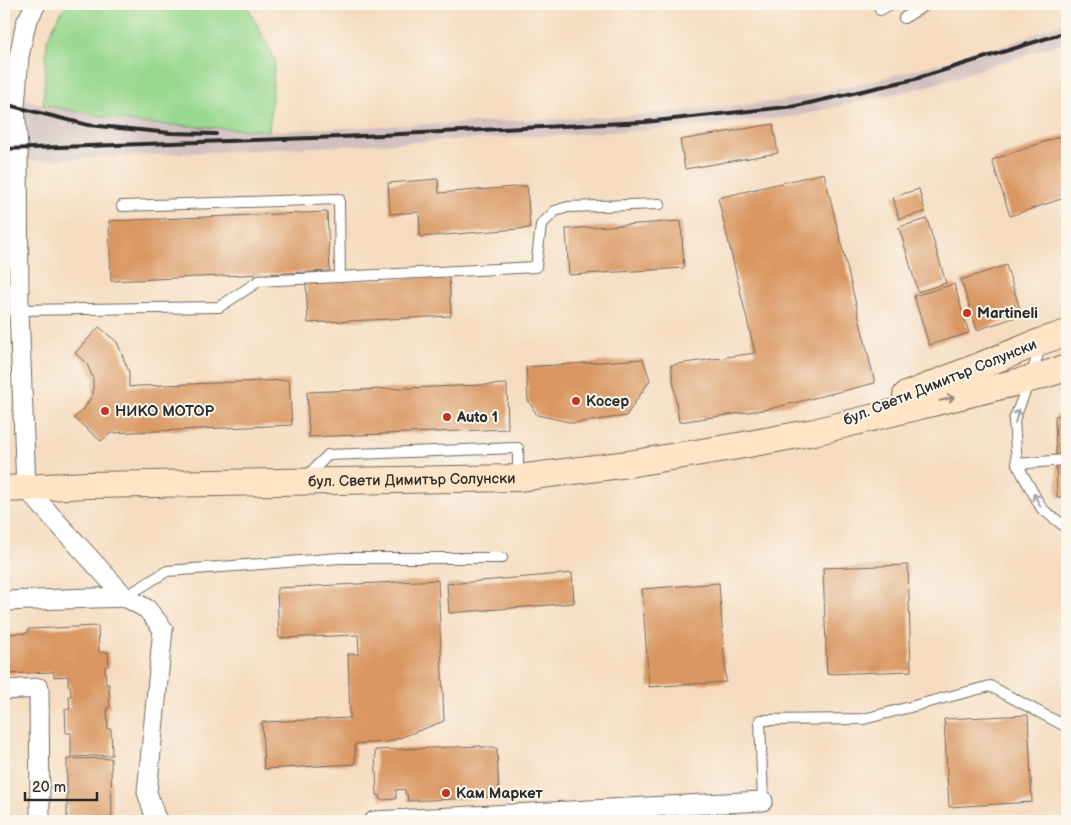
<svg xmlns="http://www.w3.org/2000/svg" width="1071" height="825" font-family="'Balsamiq Sans',sans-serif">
<rect width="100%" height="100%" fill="#fbf7ec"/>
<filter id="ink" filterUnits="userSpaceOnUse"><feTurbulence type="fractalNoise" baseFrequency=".02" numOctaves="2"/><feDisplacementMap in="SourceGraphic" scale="10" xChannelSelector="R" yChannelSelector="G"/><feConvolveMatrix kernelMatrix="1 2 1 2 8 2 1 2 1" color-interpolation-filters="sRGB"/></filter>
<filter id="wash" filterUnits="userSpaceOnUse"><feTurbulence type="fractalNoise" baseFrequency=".0096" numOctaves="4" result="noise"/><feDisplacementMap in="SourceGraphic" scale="20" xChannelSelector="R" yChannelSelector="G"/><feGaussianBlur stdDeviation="1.12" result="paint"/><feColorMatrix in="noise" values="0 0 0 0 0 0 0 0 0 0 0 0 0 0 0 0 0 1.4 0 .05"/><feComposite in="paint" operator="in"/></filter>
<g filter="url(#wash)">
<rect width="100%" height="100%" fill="#f5dcc0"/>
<path fill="#d2bfc0" d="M1067,21v20l-5,2 -137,44 -129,29 -104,11 -132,8 -511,25 -45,1v-70l39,14 96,18 130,8 358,-15 155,-15 81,-18 131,-34z"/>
<path fill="#98d88f" stroke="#62825d" d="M67,4h179l29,55 -6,72 -130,-8 -96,-18 4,-66 14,-27z
M4,6l4,5 -4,66z"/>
<g id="blocks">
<path fill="#d99660" d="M773,124l5,29 -93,16 -5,-29z
M1067,134v63l-57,19 -18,-56z
M824,173l51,210 -106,26 -90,13 -8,-57 84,-12 -37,-155z
M438,179l1,14 88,-7 3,42 -110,9 -1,-25 -29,2 -2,-31z
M919,189l6,23 -26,7 -6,-22z
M4,191h1l4,41 -5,1z
M327,212l3,59 -219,10 -2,-60z
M927,219l19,64 -28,9 -19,-65z
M681,221l3,47 -115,7 -3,-46z
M1006,265l16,50 -45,15 -16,-50z
M449,276l2,40 -143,7 -2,-40z
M954,284l15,49 -40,12 -15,-49z
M99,327l18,15 12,30v15l11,-1 149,-6 3,45 -181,8 -10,8 -27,-23 10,-9 9,-15v-16l-6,-14 -12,-11z
M643,359l7,21 -24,36 -52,7 -37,-8 -9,-15 -2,-33z
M507,384l1,45 -199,8 -2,-45z
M1067,415v82h-10l-2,-81z
M908,565l3,106 -84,3 -4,-106z
M572,573l2,30 -125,10 -2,-29z
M438,580l6,141 -55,21 -34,2v20l-91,5 -2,-47 88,-4 -2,-64h11l-1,-19 -79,3 -2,-50z
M719,583l7,99 -77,5 -7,-98z
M98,626l1,26h9l1,14h-4l1,18h3l1,23 -3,1 1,21h3l1,26 -41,2v-24h-5l-1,-24h5l-1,-13h2l-1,-11h-2v-9l-14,1v-5l-49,2v-2h-1v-38l24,-1v-4z
M1067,695v15l-5,-3z
M1028,715l4,87 -83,5 -5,-88z
M481,746v1h13v1h3l2,49 -91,4 -1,-7h-2v-5l-9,1v9l-16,1 -1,-5h-2l-2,-45z
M111,758l1,63h-45v-62z"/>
</g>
</g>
<g filter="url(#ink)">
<use href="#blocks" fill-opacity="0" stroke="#72695f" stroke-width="1"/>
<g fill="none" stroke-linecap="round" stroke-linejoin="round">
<defs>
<path id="service" d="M880,10l11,-6
M904,18l23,-14
M122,206l217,-7 1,78
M19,310l200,-3 40,-26 277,-14 5,-42 14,-14 13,-4 92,-3
M1041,345l-11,34 -16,41 3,44 25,45 25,19
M1017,464l47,-4 3,-2
M306,477l22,-22 190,-7v29
M125,597l42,-26 173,-13h162
M763,801l-3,-81 104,-1 126,-33 77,41"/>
<path id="minor" d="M36,4l-10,19 -7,33 -4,51 3,41 1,162 7,178 99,109
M4,601l121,-4 22,12 16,20 -16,163 9,27 2,2
M4,690l35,-2 1,133
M374,821l389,-20"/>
<g id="secondary">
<path d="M906,395l136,-54 25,-8"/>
<path id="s1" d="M4,489l84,-4 430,-7 110,-14 110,-18 76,-14 216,-53 37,-11"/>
</g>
</defs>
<use href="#service" stroke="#72695f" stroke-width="12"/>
<use href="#minor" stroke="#72695f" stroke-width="21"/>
<use href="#secondary" stroke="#72695f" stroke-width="28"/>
<use href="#service" stroke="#fff" stroke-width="10"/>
<use href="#minor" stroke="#fff" stroke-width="19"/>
<use href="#secondary" stroke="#ffe4c6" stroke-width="26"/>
<path stroke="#2b2b2b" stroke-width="4" d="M4,104l84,21 83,8 45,1
M4,149l337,-12 304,-15 151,-16 119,-27 152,-47"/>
</g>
<defs><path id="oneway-shaft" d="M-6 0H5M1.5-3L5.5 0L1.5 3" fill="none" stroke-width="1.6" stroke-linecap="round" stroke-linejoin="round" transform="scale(1.25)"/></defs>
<use stroke="#958878" href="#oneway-shaft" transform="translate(947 399) rotate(-14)"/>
<g stroke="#a0a0a0">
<use href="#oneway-shaft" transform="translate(1017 416) rotate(-74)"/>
<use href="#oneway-shaft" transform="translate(1037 500) rotate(-118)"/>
</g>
</g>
<g fill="#c8321e" stroke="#fbf7ec" stroke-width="2">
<circle cx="967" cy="313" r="5"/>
<circle cx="576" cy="401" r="5"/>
<circle cx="105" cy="411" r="5"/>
<circle cx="447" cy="417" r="5"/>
<circle cx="446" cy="793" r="5"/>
</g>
<g text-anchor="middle" stroke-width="4" stroke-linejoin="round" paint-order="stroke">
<g font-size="15" font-weight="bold" fill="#2b2b2b" stroke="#fbf7ec" text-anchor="start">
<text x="977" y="318">Martineli</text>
<text x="586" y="406">Косер</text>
<text x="115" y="416">НИКО МОТОР</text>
<text x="457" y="422">Auto 1</text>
<text x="456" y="798">Кам Маркет</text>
</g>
<g font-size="15" fill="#2b2b2b" stroke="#fbf7ec">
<text transform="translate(940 382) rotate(-22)" y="5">бул. Свети Димитър Солунски</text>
<text dy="5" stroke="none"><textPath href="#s1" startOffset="408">бул. Свети Димитър Солунски</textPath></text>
</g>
</g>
<rect width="1071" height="825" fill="none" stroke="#fbf7ec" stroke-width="20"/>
<path d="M25 792v8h72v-8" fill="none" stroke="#2b2b2b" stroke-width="2.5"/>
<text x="32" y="792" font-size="15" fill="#2b2b2b" stroke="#fbf7ec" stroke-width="4" paint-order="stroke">20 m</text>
</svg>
